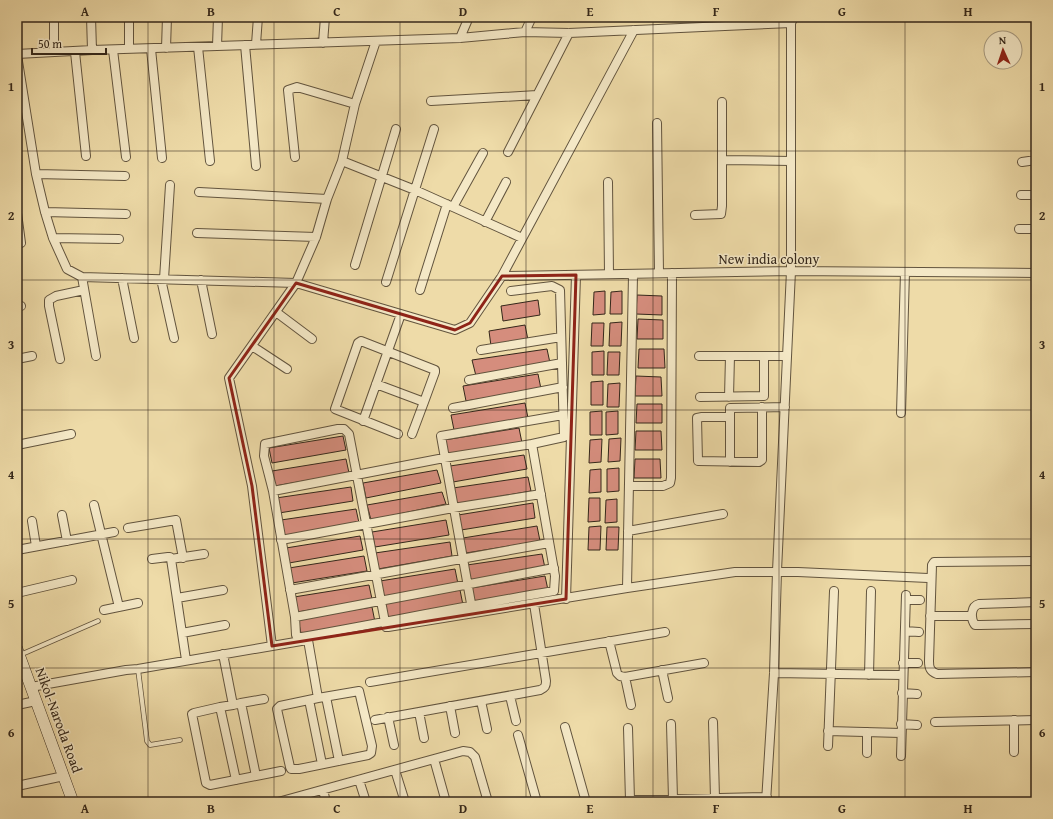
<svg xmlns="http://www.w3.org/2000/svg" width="1053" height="819" font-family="'Gentium Book Plus',serif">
<rect width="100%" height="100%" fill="#eedba8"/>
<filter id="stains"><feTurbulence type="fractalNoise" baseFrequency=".005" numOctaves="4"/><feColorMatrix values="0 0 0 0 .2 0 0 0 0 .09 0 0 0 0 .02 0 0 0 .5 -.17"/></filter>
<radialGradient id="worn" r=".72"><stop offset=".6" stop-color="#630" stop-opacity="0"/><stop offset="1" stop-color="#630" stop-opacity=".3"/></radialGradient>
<path fill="#d58d7d" stroke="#34271a" d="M605,291v23l-12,1 1,-23z
M622,291v23h-12l1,-22z
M637,295l25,1v19l-26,-1z
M538,300l2,15 -37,6 -2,-15z
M638,319l25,1v19h-26z
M622,322l-1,24h-12l1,-23z
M592,323h12l-1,23h-12z
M525,325l3,15 -37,6 -2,-15z
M547,349l3,14 -74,13 -4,-16z
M639,349h25l1,19h-27z
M604,351v24h-12v-23z
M608,352h12l-1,23h-12z
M538,374l3,15 -75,12 -3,-15z
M636,376l25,1 1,19h-27z
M603,381v24h-12v-23z
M620,383l-1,24h-12l1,-23z
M525,403l3,15 -74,12 -3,-15z
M637,404h25v19h-26z
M602,411v24h-12v-23z
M618,411v23l-12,1v-23z
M519,428l3,15 -74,12 -4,-15z
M636,431h25l1,19h-27z
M343,436l3,14 -74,13 -3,-15z
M621,438l-1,23 -12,1 1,-23z
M602,439l-1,23 -12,1 1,-23z
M524,455l3,14 -74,13 -3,-16z
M346,459l3,14 -74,13 -3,-15z
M635,459h25l1,19h-27z
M619,468v23l-12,1v-23z
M601,469v23l-12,1 1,-23z
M437,470l4,13 -75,15 -3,-15z
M528,477l3,14 -74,13 -4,-16z
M351,487l2,14 -74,12 -3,-15z
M442,492l4,12 -75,16 -4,-15z
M589,498h11v23l-12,1z
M617,499v23l-12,1 1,-23z
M533,503l2,15 -74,12 -3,-15z
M356,509l3,14 -75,13 -3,-16z
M446,520l3,15 -74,12 -3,-15z
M537,526l3,15 -74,12 -3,-15z
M601,526l-1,24h-12l1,-23z
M607,527h12l-1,23h-12z
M360,536l3,14 -74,13 -3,-15z
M450,542l2,14 -74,13 -3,-16z
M542,554l3,14 -74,13 -4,-16z
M364,556l3,15 -75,12 -3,-15z
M455,569l3,15 -74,12 -4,-15z
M545,576l3,14 -74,13 -3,-15z
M369,585l3,14 -74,13 -4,-15z
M460,590l3,15 -75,12 -3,-15z
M372,607l3,15 -74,12 -3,-15z"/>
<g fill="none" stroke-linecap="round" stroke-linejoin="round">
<defs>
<path id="lane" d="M20,655l78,-34
M138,669l9,72 3,4 30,-5"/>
<path id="street" d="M54,17v35
M91,17l1,33
M129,17v32
M525,32l7,-15
M460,38l9,-21
M323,43l2,-26
M256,44l2,-27
M245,45l11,121
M217,46l1,-29
M198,47l12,114
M166,48l1,-31
M151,49l11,109
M113,50l13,107
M75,52l11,104
M17,54l75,-4 368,-12 65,-6 44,1 222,-10
M17,55l19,119 9,38 8,26 14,31 15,8 214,6 159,47 15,-7 32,-47 132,-246
M431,101l106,-6
M657,123l2,150
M1036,138v19
M508,152l61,-119
M295,157l-7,-67 9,-3 58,17
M722,160l68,1
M342,161l73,29 107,48
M1022,162l14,-2
M36,174l89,2
M608,182l1,92
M199,192l128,7
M1021,195h15
M453,207l30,-54
M45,212l81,2
M17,213l4,30
M695,215l26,-1 1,-8v-104
M485,222l21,-40
M1019,229h17
M197,233l119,4
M53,238l66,1
M355,265l41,-136
M502,276l289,-5 245,2
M82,277l14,79
M122,278l12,60
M161,279l13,59
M164,279l6,-94
M201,280l11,54
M386,282l48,-153
M420,290l27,-86
M17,307l4,-1
M276,312l36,27
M252,346l35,23
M481,350l80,-13
M699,356h88
M17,359l15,-3
M60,359l-11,-53v-6l7,-4 28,-6
M469,380l93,-17
M376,384l48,18 11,-30v-2l-74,-29 -3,2 -23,66 63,25
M700,397l64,-1v-40
M729,397l1,-41
M453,408l110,-21
M901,413l4,-141
M729,417h-27l-5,1 1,43 61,1 3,-2v-53
M363,421l38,-107
M412,434l12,-32
M17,445l54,-11
M730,462v-54l55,-1
M629,486h34l7,-3 1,-5 1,-205
M273,491l171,-33 88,-14
M94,505l25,102
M62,515l5,26
M32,521l4,25
M128,528l48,-8 7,38
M628,531l95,-17
M281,540l172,-32 88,-14
M17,550l97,-18
M152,559l16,-2h2l1,2
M1036,561l-102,1 -2,3 -3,96c0,7 1,10 8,13l99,-2
M627,588l6,-313
M290,590l259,-47
M17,593l55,-13
M177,598l46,-8
M566,599l10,-324
M906,600h14
M1036,602l-57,2c-8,2 -9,14 -4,21h5l56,-1
M472,609l-31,-173 122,-21
M104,610l34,-7
M930,616h42
M295,617l259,-49
M386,627l-1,-5 -36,-188 -5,-5h-6l-73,15 -1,12 9,35 22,126 1,18 6,2c84,-15 168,-32 252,-46l1,-15 -23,-132 32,-7 -4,-147 -8,-4 -41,5
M388,627l239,-39 108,-16h63l130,6
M905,631l14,1
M182,633l43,-8
M308,640l10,58 -38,8 -3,3 13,58 1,2h8l69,-14 3,-2 1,-7 -13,-55 -41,7
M609,641l8,32 3,3 5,1 79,-14
M272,646l-20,-160 -23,-108 67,-95 20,-46 11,-38 15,-38 13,-57 21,-63
M223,654l10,51 -13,2 16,73
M186,660l-15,-101 33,-5
M903,663h15
M662,670l6,28
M774,673l129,2
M869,675l2,-84
M625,677l6,28
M370,682l295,-50
M31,687l95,-17 12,-1 169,-29
M902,693l15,1
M510,696l6,25
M326,697l13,64
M309,700l13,64
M481,701l6,28
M241,703l23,-4
M17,705l19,-4
M233,705l8,-2 15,73
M450,706l5,27
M220,707l-26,6 -2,1 14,69 4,2 71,-14
M419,712l5,26
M388,717l6,28
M375,720l165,-30c5,-2 6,-4 6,-9l-12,-77
M1014,720v32
M713,722l2,76
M935,722l101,-2
M671,724l2,75
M901,724l16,1
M565,727l21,75
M628,728l2,72 137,-3
M828,731l73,2
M518,735l19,67
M828,746l6,-155
M867,753v-21
M901,756l5,-161
M434,759l12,43
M395,770l10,32
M359,780l7,22
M17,786l47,-10
M323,790l3,12
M17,798l1,4
M278,802l185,-51 7,1 5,5 13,45
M766,802l8,-129 3,-102 14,-300v-248l3,-6"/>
<path id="secondary" d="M17,649l56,153"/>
</defs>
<use href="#lane" stroke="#62543e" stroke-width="5.5"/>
<use href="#street" stroke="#62543e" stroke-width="10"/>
<use href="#secondary" stroke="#34271a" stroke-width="12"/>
<use href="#lane" stroke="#f4e8c6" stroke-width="4"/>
<use href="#street" stroke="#f4e8c6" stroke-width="8"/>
<use href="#secondary" stroke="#f4e8c6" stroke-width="11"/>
</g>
<path fill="none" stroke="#8f2418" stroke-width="3" stroke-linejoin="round" d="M576,275l-10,324 -294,47 -20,-160 -23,-108 67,-95 159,47 15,-7 32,-47z"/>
<path fill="none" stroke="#34271a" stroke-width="1" stroke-opacity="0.55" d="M148,17v785M274,17v785M400,17v785M526,17v785M653,17v785M779,17v785M905,17v785M17,151h1019M17,280h1019M17,410h1019M17,539h1019M17,668h1019"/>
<g text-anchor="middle" stroke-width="3" stroke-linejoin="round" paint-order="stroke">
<g font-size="14" fill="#34271a" stroke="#f4e8c6">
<text x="769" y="264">New india colony</text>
<text transform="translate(59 720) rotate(70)" y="5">Nikol-Naroda Road</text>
</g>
</g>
<rect width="1053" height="819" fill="none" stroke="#eedba8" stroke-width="44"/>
<g transform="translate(1003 50) rotate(357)"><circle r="19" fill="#f4e8c6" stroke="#a79b81"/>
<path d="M0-3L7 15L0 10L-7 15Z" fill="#8f2418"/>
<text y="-6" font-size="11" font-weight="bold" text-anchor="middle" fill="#34271a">N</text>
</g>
<path d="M32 48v6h74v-6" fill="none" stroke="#34271a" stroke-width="2"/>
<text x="38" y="48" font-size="12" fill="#34271a" stroke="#f4e8c6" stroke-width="3" paint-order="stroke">50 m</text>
<rect x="22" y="22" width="1009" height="775" fill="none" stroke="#34271a" stroke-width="1.5"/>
<g font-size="13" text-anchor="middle" font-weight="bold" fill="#34271a">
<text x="85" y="16">A</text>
<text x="211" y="16">B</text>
<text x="337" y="16">C</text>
<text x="463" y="16">D</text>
<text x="590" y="16">E</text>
<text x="716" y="16">F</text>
<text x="842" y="16">G</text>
<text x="968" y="16">H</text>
<text x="11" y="91">1</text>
<text x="1042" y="91">1</text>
<text x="11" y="220">2</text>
<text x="1042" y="220">2</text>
<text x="11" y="349">3</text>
<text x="1042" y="349">3</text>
<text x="11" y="479">4</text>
<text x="1042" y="479">4</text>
<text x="11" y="608">5</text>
<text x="1042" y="608">5</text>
<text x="11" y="737">6</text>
<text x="1042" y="737">6</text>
<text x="85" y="813">A</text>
<text x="211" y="813">B</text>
<text x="337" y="813">C</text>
<text x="463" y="813">D</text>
<text x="590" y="813">E</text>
<text x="716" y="813">F</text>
<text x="842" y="813">G</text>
<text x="968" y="813">H</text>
</g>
<rect width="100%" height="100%" filter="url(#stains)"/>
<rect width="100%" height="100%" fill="url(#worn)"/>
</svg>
